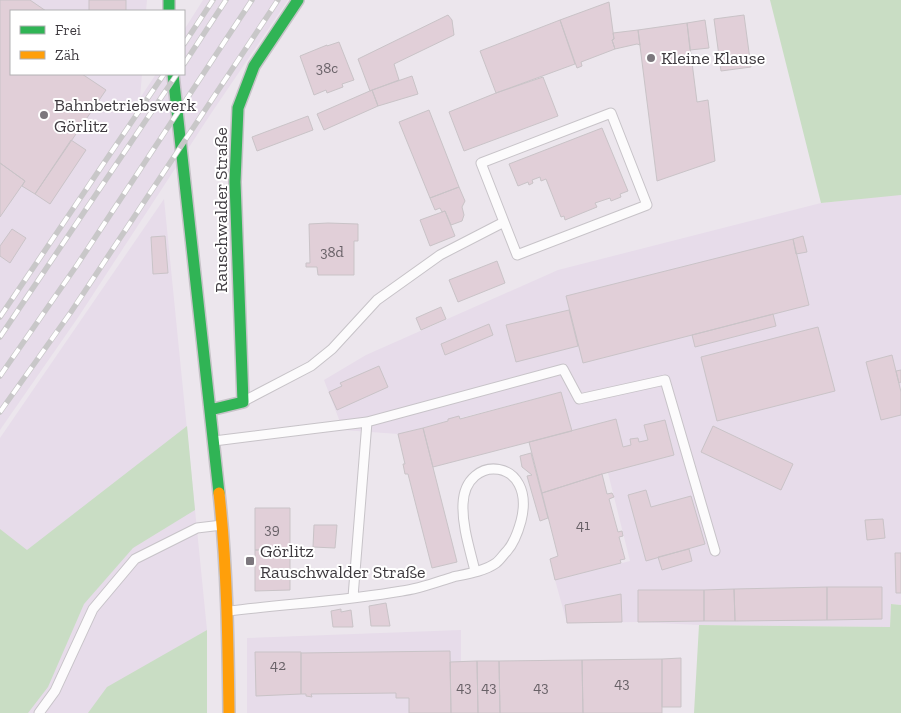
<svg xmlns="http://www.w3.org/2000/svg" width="901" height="713" font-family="'Zilla Slab',serif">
<rect width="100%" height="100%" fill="#ece6ed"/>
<path fill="#e7dcea" d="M0,0h147l-1,11h-135v63h131l-2,24 16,-24h28v-44l19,-30h85l-78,115 -131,201 -79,114z
M901,194v411l-10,-1 -1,23 -191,-2 -61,-3 -71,1 -12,-43 75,-19 -22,-88 -36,-42 -11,-39 -163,42 -55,-4 -19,-50 42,-25 192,-85 263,-67z
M164,199l43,431 -81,83h-126v-275z
M461,630v83h-214v-75z"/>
<path fill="#c9ddc4" d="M770,0h131v195l-80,8z
M187,426l8,84 -62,38 -49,56 -36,83 -20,26h-28v-184l27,21z
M891,604l10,1v108h-207l5,-88 191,2z
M207,630v83h-119l19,-26z"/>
<path fill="#e1cfd8" stroke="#c9c3c7" d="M0,0h30l16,11h-35v63h71l24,16 -71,104 -13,-8 3,-5 -25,-18z
M89,0h37v11h-37z
M609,2l5,37 -2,1 3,9 -34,13 1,4 -5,2 -17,-48z
M448,15l4,5 2,15 -60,29 5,16 -29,11 -12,-32z
M744,15l7,52 -30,4 -7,-52z
M560,20l15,44 -79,29 -16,-42z
M705,20l4,28 -19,2 -3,-27z
M687,23l10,79 11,-2 7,61 -58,20 -19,-151z
M638,30l2,15 -3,-1 -22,5 -3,-9 2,-1 -1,-6z
M339,42l15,38 -12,4 1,3 -16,6 -1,-3 -12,5 -14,-39 27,-11v1z
M412,76l6,18 -40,12 -6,-16z
M543,77l15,39 -94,35 -15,-39 47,-19z
M372,90l6,16 -54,24 -7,-16z
M429,110l30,77 -29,11 -31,-76z
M308,116l5,14 -56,21 -5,-14z
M602,128l26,63 -8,3 1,3 -10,4 -1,-3 -15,5 2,4 -32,13 -1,-4 -3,1 -15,-38 -5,2 -1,-4 -8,3 1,3 -4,2 -1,-3 -10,4 -9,-22z
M71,140l15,10 -36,54 -15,-10z
M0,163l25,18 -25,36z
M459,187l6,14 -3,6 2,8 -2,6 -11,4 -6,-14 -3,1 -2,-4 -5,2 -5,-12z
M445,211l10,25 -25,10 -10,-26z
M328,223l30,1v17h-4v34h-36l-1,-8h-11v-4h4l-1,-39z
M12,229l14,9 -16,25 -10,-7v-10z
M165,236l3,37 -15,1 -2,-37z
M803,236l4,16 -11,2 -3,-15z
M793,239l16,66 -226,58 -17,-67z
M497,261l8,22 -47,19 -9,-22z
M441,307l5,12 -25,11 -5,-12z
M569,310l9,36 -62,16 -10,-37z
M773,314l3,12 -81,21 -3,-12z
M489,324l4,11 -48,20 -4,-11z
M818,327l17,64 -118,30 -16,-64z
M892,355l9,37v23l-20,5 -15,-58z
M379,366l9,21 -51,23 -8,-18 13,-6 -2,-3z
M901,370v12l-2,1 -3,-12z
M561,392l11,39 -139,36 -10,-39 25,-7v-2l11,-3 1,3z
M616,419l7,28 8,-2 -1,-6 8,-1 1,4 9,-2 -4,-15 21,-5 9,35 -72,19 -60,19 -13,-51z
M713,426l80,38 -12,26 -80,-38z
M423,428l34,134 -25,6 -24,-94h-3l-2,-10h2l-7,-30z
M531,453l17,65 -8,3 -13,-45 5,-1 -10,-8 -2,-11z
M602,474l5,20 5,-1 2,4 -5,2 9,33 4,-1 1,5 -4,1 6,22 -5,1 1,3 -66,17 -5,-21 8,-3 -16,-63z
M646,490l5,17 40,-11 14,48 -59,17 -18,-66z
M255,508h35v42h-35z
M883,519l2,19 -18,2 -2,-20z
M314,525h23l-2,23 -22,-1z
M689,549l3,12 -30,9 -4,-13z
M255,550h35v40l-35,1z
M895,553h6v40h-5z
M827,587h55v32l-55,1z
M827,587v33l-92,1 -1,-32z
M734,589l1,32h-31v-31z
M638,590h66v31l-66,1z
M621,594l1,28 -55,1 -2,-18z
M386,603l4,23h-19l-2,-20z
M341,609v3l10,-2 2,17h-20l-2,-16z
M450,651l1,62h-42v-15h-13v-5l-85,1 1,3 -6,-1v-2h-5v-41z
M255,652h46v42l-45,2z
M681,658v49h-19v-48z
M662,659v54h-79l-1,-53z
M582,660l1,53h-83l-1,-52z
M477,661l1,52h-27l-1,-51z
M477,661h22l1,52h-22z"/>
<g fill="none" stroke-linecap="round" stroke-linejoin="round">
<defs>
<path id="lane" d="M244,401l67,-35 21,-17 45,-49 63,-45 64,-33 -23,-59 130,-50 36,92 -130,50 -13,-33
M214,441l153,-19 196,-53 16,30 86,-19 50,171
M353,597l14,-175
M229,611c57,-7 116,-10 173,-20 17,-2 35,-9 51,-14 14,-3 32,-6 43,-14 4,-3 7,-8 11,-12 7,-8 11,-19 14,-30 16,-63 -56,-69 -58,-17 -1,22 7,46 12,67
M39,713l16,-22 38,-82 42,-50 62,-31 25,-3"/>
<path id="fast" d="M169,0v11
M173,74l46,419
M210,410l33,-8 -8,-220 3,-74 16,-42 44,-66"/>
<path id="slow" d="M219,493c8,73 9,146 10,220"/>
</defs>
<use href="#lane" stroke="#c7c3c8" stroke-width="11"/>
<use href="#fast" stroke="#c7c3c8" stroke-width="14"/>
<use href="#slow" stroke="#c7c3c8" stroke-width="14"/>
<use href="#lane" stroke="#fcfbfc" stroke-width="9"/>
<use href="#fast" stroke="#30b455" stroke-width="11"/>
<use href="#slow" stroke="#ff9f0a" stroke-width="11"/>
<defs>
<path id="rail" d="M184,44l29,-44
M184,64l42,-64
M0,317l164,-243
M0,337l177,-263
M0,376l77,-111 175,-265
M0,412l71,-100 207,-312"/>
</defs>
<use href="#rail" stroke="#c8c7c8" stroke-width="5.5"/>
<use href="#rail" stroke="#fff" stroke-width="4" stroke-dasharray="11" stroke-linecap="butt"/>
</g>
<g fill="#7c777d" stroke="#fff" stroke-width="2">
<circle cx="651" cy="58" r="5"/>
<circle cx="44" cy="115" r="5"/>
<rect x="245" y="556" width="10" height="10" rx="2.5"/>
</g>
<g text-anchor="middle" stroke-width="4" stroke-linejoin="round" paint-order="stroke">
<g font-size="15" fill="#686167">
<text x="327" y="73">38c</text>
<text x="332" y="257">38d</text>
<text x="583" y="530">41</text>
<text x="272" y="534">39</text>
<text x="278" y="670">42</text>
<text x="622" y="688">43</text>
<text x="464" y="692">43</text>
<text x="489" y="692">43</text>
<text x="541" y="692">43</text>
</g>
<g font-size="18" fill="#3f3b40" stroke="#fff" text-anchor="start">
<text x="661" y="64">Kleine Klause</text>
<text x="54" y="111">Bahnbetriebswerk<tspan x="54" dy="21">Görlitz</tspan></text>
<text x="260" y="557">Görlitz<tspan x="260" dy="21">Rauschwalder Straße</tspan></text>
</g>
<g font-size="18" fill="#3f3b40" stroke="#fff">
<text transform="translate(221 210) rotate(-90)" y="6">Rauschwalder Straße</text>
</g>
</g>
<rect x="10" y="10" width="175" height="65" fill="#ffffff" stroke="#b2b1b3"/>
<rect x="20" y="26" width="25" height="8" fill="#30b455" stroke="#b2b1b3"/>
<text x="55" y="35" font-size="15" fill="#3f3b40">Frei</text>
<rect x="20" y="51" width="25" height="8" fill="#ff9f0a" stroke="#b2b1b3"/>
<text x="55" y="60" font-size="15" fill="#3f3b40">Zäh</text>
</svg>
